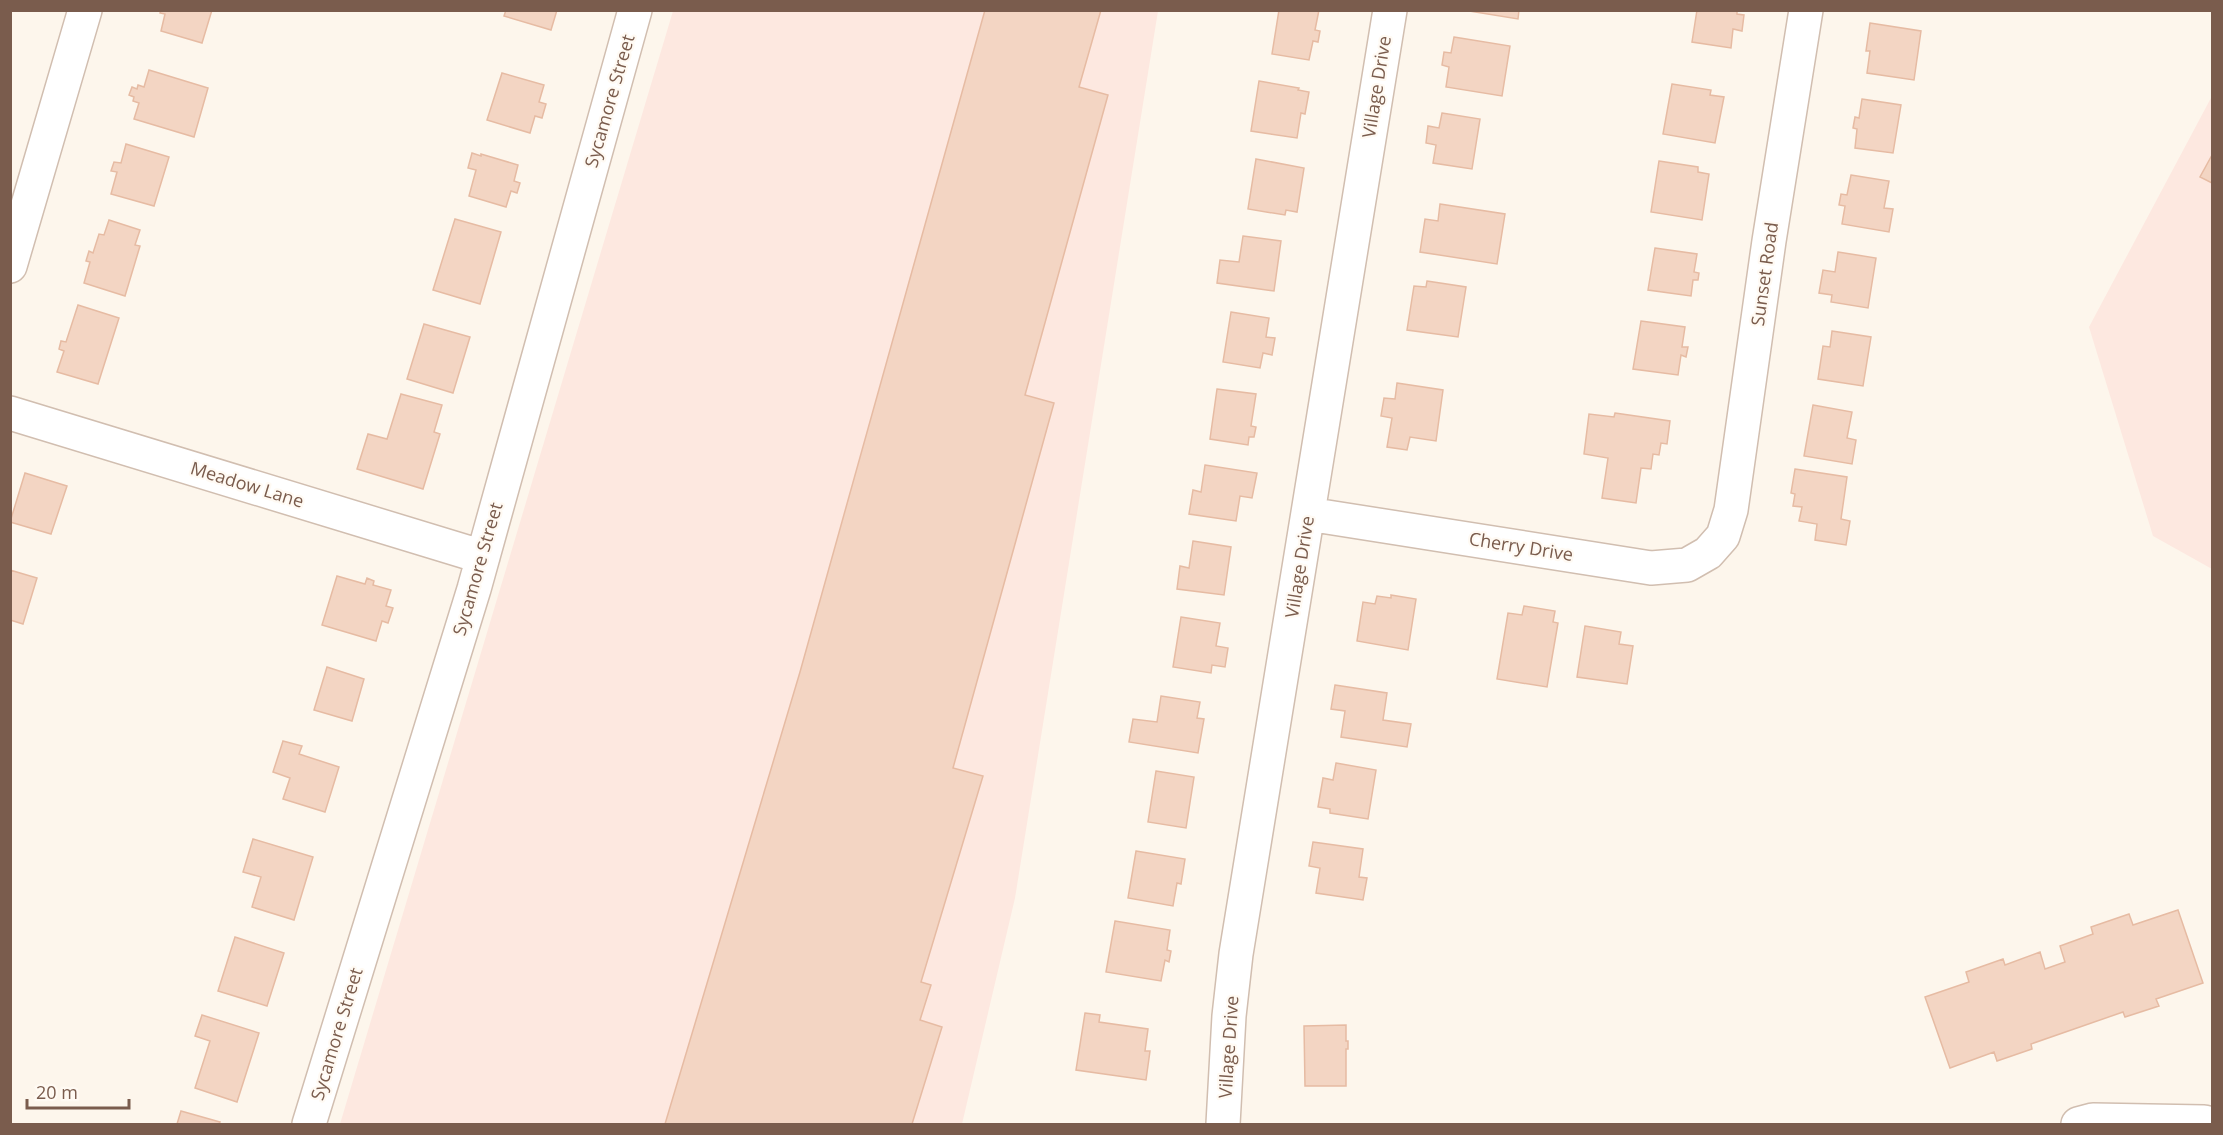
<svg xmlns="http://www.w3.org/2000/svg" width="2223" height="1135" font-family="'Open Sans',sans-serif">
<rect width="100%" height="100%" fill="#fdf6ec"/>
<path fill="#fde8e0" d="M673,11h485l-143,887 -53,226h-622z
M2212,96v473l-59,-33 -64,-209z"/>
<path fill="#f3d5c3" stroke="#e6bba3" stroke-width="1.5" d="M161,10h51l-10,33 -41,-12 4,-17 -5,-1z
M506,10h51l-6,20 -47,-14z
M985,10h116l-22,77 29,8 -83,300 29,8 -101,365 30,8 -62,206 10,3 -11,35 22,7 -30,97h-247l135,-452z
M1279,10h40l-4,20 5,1 -2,11 -5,-1 -4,19 -37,-6z
M1463,10h56l-1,9z
M1697,10h40v4l7,1 -2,16 -9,-2 -2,19 -39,-6z
M1870,23l51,8 -7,49 -47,-7 3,-22h-4z
M1454,37l56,9 -8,50 -56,-9 3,-20 -7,-2 2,-13 7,1z
M149,70l59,18 -14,49 -60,-18 5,-16 -6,-2 1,-4 -5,-2 3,-8 5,2 1,-4 6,2z
M502,73l42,12 -5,17 7,2 -4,14 -7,-2 -5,17 -43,-13z
M1259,81l40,7 -1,2 11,2 -4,22 -4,-1 -4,25 -46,-7z
M1672,84l39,6 -1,5 14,2 -9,46 -52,-9z
M1862,99l39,6 -8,48 -38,-5 2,-19 -4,-1 2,-11 4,1z
M1442,113l38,6 -8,50 -39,-6 3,-18 -10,-2 2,-17 11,2z
M126,144l43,13 -15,49 -43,-12 6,-22 -6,-1 3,-9 7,1z
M472,153l9,3v-2l37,11 -4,16 6,2 -3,10 -6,-2 -5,16 -37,-11 7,-26 -8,-2z
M2212,155v28l-12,-6z
M1256,159l48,9 -7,44 -11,-2 -1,5 -37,-6z
M1659,161l39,6v5l11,2 -7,46 -51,-8z
M1851,175l38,6 -5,27 9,1 -4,23 -47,-8 3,-18 -6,-1 2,-11 6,1z
M1440,204l65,10 -8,50 -77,-12 5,-33 13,2z
M455,219l46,13 -21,72 -47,-14z
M109,220l31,10 -5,15 5,1 -15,50 -41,-13 6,-21 -4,-1 3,-10 4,2 6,-19 5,1z
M1243,236l38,5 -7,50 -57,-8 3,-23 19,2z
M1655,248l42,6 -3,18 5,1 -1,7h-5l-2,16 -43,-6z
M1838,252l38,6 -8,50 -37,-6 1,-7 -13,-2 4,-23 12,2z
M1427,281l39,6 -8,50 -51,-7 7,-44 12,1z
M78,305l41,13 -21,66 -41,-12 7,-21 -5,-2 2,-8 5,1z
M1231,312l38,6 -3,19 9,1 -3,17 -9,-2 -3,15 -37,-6z
M1641,321l44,6 -3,20h6l-2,10 -5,-2 -3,20 -45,-6z
M424,324l46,13 -17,56 -46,-14z
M1832,331l39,6 -8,49 -45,-7 5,-33 7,1z
M1397,383l46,7 -7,51 -26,-4 -3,13 -20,-3 5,-29 -11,-2 3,-18 11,1z
M1217,389l39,5 -5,32 5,1 -2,10h-5l-1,8 -38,-6z
M401,394l41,11 -8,27 6,2 -17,55 -66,-20 11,-35 19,5z
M1813,405l39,7 -5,26 9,2 -4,24 -48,-8z
M1615,413l55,8 -3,23 -6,-1 -2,12 -6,-1 -2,15 -10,-1 -5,35 -34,-5 6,-40 -24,-4 5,-40 25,3z
M1205,465l52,8 -5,25 -12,-2 -4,25 -47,-7 4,-24 8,2z
M1795,469l52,8 -6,42 9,2 -4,24 -31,-5 2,-16 -18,-3 3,-14 -9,-1 2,-12 -4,-1z
M25,473l42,13 -16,48 -41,-12z
M1193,541l38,6 -7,48 -47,-6 3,-23 9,2z
M10,570l27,8 -14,46 -13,-4z
M337,576l28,8 2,-6 7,3 -1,4 18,5 -5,16 7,2 -5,15 -6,-2 -6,20 -54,-16z
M1391,595l25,4 -8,51 -51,-9 6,-39 12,2 2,-8 14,2z
M1524,606l31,5 -2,11 5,1 -11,64 -50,-8 11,-66 14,2z
M1181,617l39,6 -4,23 12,2 -3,19 -13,-2 -1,8 -38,-6z
M1585,626l36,6 -2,12 14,2 -6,38 -50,-7z
M327,667l37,12 -12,42 -38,-11z
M1335,685l52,8 -4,27 28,4 -4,23 -66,-10 4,-26 -14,-2z
M1161,696l39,6 -3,16 7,1 -6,34 -69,-11 4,-23 24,3z
M283,741l19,5 -3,8 40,13 -14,45 -42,-13 7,-21 -17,-6z
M1336,763l40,7 -8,49 -38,-6v-4l-12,-2 5,-29 10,2z
M1156,771l38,6 -8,51 -38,-6z
M253,839l60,18 -19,63 -42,-13 9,-30 -18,-5z
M1313,842l50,7 -4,28 8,1 -4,22 -47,-7 4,-25 -11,-2z
M1136,851l49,8 -4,25 -4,-1 -4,23 -45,-8z
M2178,910l25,73 -47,16 3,7 -34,11 -2,-5 -92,32 1,5 -35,12 -3,-9 -44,16 -25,-71 44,-15 -3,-10 37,-13 2,6 35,-13 5,17 20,-7 -5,-16 33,-12 -2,-7 38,-13 4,11z
M1115,921l55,9 -3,20 4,1 -2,11 -4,-2 -4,21 -55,-9z
M235,937l49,16 -17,53 -49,-15z
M1085,1013l15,2 -1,7 49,7 -3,22h5l-4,29 -70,-10z
M202,1015l57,18 -22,69 -42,-14 15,-47 -15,-5z
M1346,1025v16h2v8h-2v37h-41l-1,-60z
M181,1111l39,11 -1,2h-42z"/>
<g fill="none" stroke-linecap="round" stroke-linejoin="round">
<defs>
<path id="minor" d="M10,266l75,-256
M10,413l473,144
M1308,514l343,54 36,-3 21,-12 15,-17 8,-26 38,-269 37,-231
M309,1124l165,-535 161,-579
M1223,1124l6,-108 7,-62 154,-944
M2078,1124l15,-4 111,2 8,2"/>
</defs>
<use href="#minor" stroke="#d1beb0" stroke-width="36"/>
<use href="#minor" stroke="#fff" stroke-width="33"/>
</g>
<g text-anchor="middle" stroke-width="4.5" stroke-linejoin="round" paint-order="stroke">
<g font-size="18" fill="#7a5c4d" stroke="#fffaf3">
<text transform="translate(1377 87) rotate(-81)" y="6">Village Drive</text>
<text transform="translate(610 101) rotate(-74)" y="6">Sycamore Street</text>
<text transform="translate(1765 274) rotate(-82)" y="6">Sunset Road</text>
<text transform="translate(247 485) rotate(17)" y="6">Meadow Lane</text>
<text transform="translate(1521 547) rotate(9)" y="6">Cherry Drive</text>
<text transform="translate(1300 567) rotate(-81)" y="6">Village Drive</text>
<text transform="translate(478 569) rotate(-74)" y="6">Sycamore Street</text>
<text transform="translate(337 1034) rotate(-73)" y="6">Sycamore Street</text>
<text transform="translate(1229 1047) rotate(-86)" y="6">Village Drive</text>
</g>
</g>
<rect width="2223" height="1135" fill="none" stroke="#7a5c4d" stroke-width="24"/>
<path d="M27 1099v9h102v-9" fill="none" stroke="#7a5c4d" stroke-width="3"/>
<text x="36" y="1099" font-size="18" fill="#7a5c4d" stroke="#fffaf3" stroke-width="4.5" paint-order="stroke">20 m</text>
</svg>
